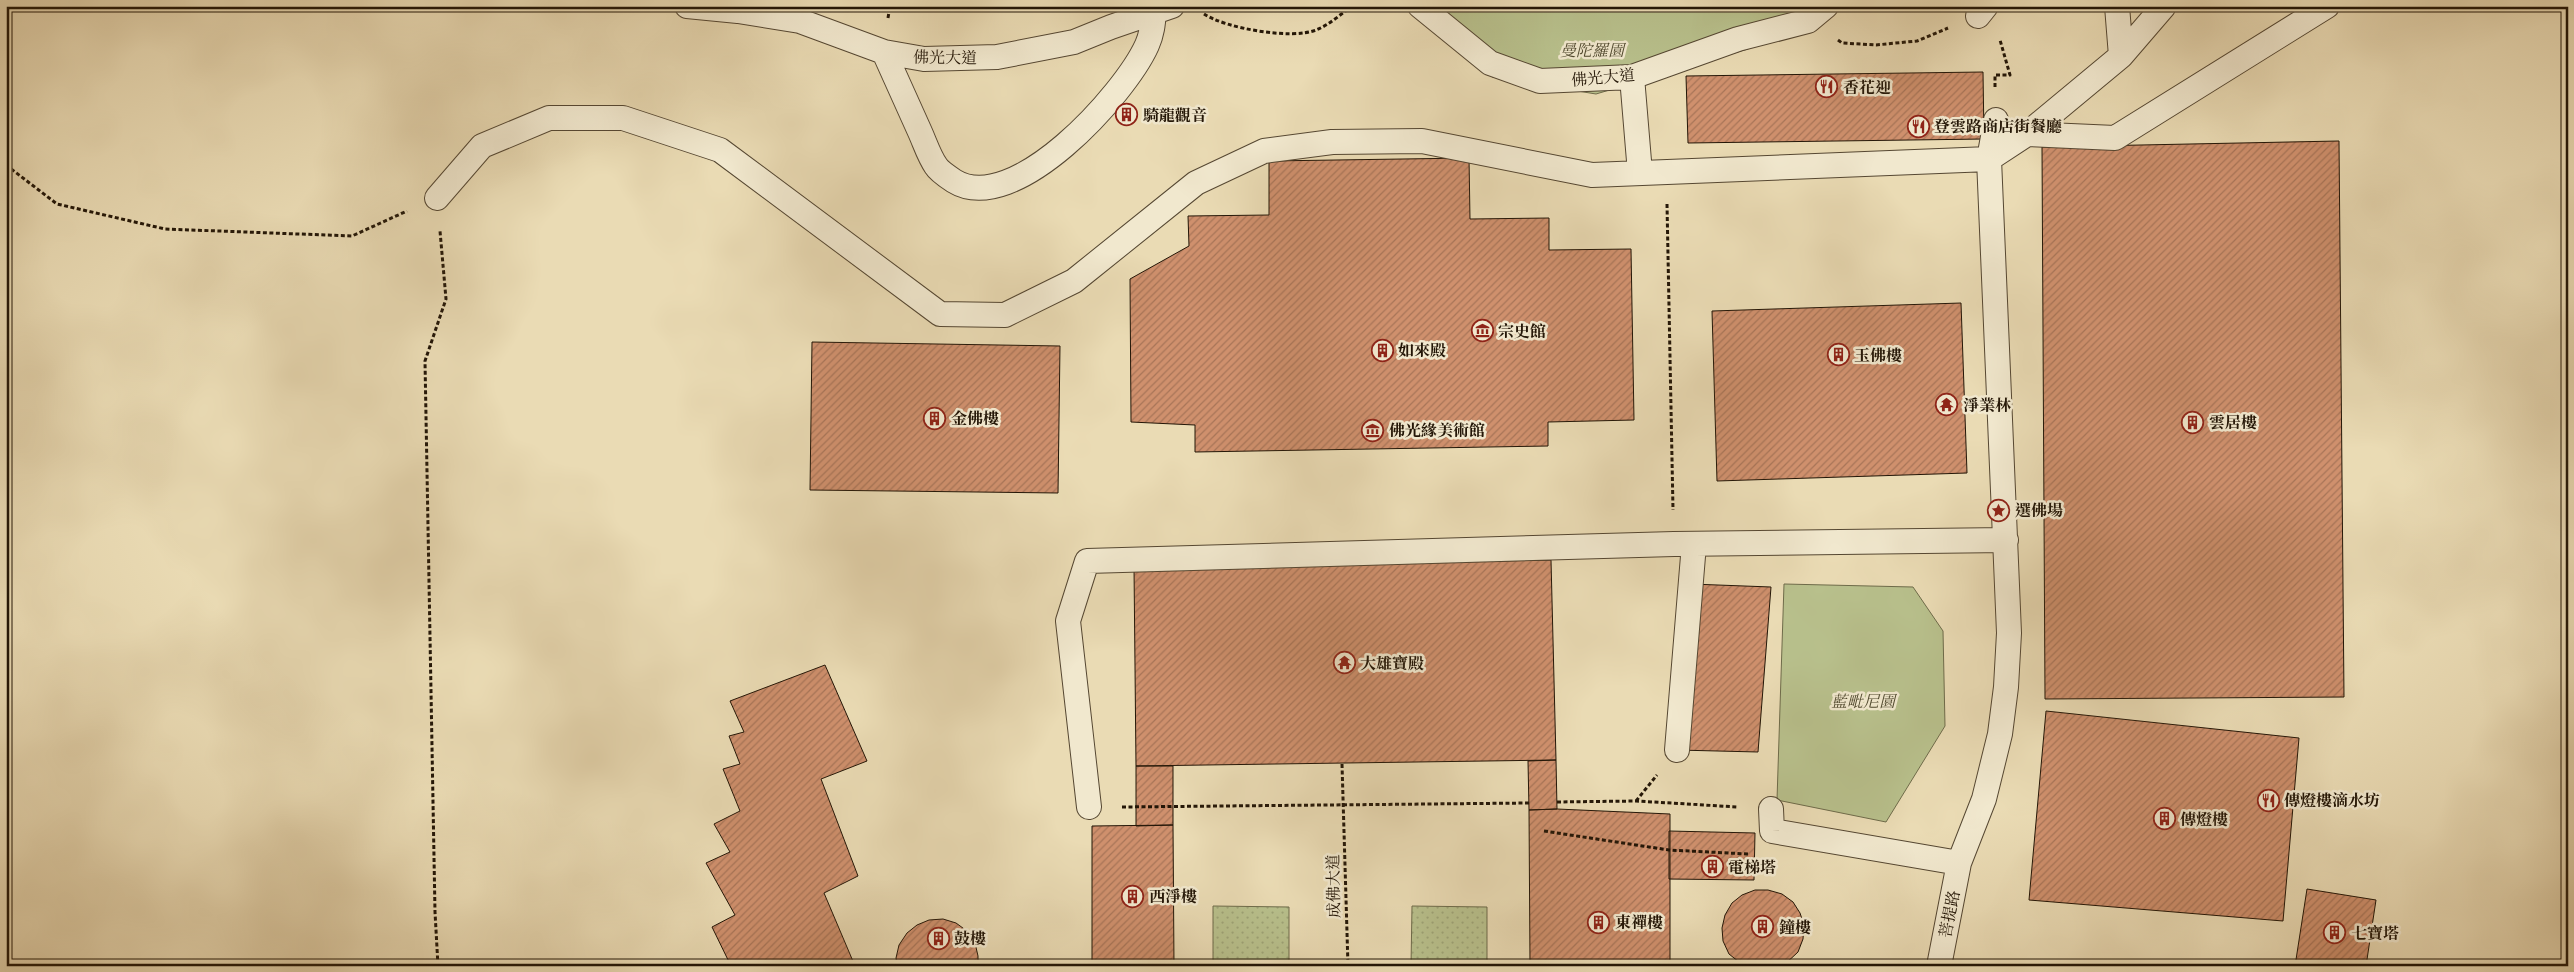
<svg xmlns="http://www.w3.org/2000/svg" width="2574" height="972" font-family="Cardo,'Noto Serif TC',serif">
<defs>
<pattern id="grass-dots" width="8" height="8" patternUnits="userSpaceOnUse" patternTransform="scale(1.25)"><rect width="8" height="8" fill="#b8c08c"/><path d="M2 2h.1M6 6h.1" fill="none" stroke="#9ea477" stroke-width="1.8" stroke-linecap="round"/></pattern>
<pattern id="building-hatch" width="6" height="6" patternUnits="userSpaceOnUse" patternTransform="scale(1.25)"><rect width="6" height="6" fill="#cf906d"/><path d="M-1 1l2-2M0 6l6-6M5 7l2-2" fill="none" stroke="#a87558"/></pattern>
</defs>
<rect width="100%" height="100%" fill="#eadbb4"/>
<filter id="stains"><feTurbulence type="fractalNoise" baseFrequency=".004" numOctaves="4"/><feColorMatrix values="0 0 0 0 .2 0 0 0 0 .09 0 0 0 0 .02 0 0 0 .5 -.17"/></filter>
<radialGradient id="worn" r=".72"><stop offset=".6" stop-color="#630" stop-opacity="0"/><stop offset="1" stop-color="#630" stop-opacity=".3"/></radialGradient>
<path fill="url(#grass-dots)" stroke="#6e6b4a" d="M1213,906l76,1v59h-76z
M1412,906l75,1v59h-76z"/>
<path fill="#b8c08c" stroke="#6e6b4a" d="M1420,6h389l-61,43 -152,45 -104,-17z
M1784,584l129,3 30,44 2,95 -59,96 -109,-22z"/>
<path fill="url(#building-hatch)" stroke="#231607" d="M1983,72l1,67 -296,4 -2,-67z
M1130,105l7,7 -14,13 -6,-7z
M2339,141l5,556 -299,2 -3,-552z
M1469,158l1,61 79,-1v32l82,-1 3,171 -86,2v24l-353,6v-27l-64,-3 -1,-143 59,-33 -1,-30 81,-1v-54z
M1961,303l6,170 -250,8 -5,-170z
M812,342l248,4 -2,147 -248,-3z
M1551,560l5,200 -420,6 -2,-199z
M1691,584l80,3 -13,165 -81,-2z
M825,665l42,96 -46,18 37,97 -34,17 31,73h-124l-19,-39 23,-12 -29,-52 24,-11 -16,-28 26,-13 -17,-42 17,-5 -11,-28 15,-4 -14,-31z
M2046,711l253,27 -16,183 -254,-21z
M1556,760l1,49 -28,1 -1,-49z
M1136,766h37v59l-37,1z
M1557,809l113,5v152h-140l-1,-156z
M1173,825l1,141h-82v-140z
M1669,831l86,2 -1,47 -85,-1z
M2307,889l69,11 -10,66h-71z
M1755,890h13l14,4 11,8 7,11 4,12 -1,14 -5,13 -15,14h-39l-15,-12 -6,-13 -1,-13 3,-13 7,-12 10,-8z
M943,919l13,4 11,8 8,12 3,13v10h-81l-1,-8 3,-13 8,-12 10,-8 12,-5z"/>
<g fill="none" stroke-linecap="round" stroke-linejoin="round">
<defs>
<path id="service" d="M687,6l51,5 62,10 84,31 40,7 73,-2 77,-15 37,-15 61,-21
M1420,6l70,57 50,18 92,-4 106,-38 70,-18 18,-15
M1978,16l8,-10
M884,52c12,27 24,53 36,80 5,11 9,24 16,34 3,5 12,11 18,15 60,37 171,-87 193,-136 5,-11 6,-21 7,-33
M2121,56l43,-50
M1632,77l8,96
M2027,134l94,-78 -4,-50
M437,198l45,-52 67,-28h74l97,32 220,164 65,1 69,-34 122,-98 68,-32 68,-9 90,-1 170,34 397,-16 38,-25 88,4 212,-132
M1677,750l17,-206
M1089,807l-21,-186 19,-60 587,-17 332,-4
M1771,809l1,22 187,32
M1939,966l20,-103 25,-64 16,-65 6,-47 3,-54 -20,-474 7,-39"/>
</defs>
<use href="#service" stroke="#554732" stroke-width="26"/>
<path stroke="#231607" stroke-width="3" stroke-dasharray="4 2.5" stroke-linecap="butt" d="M1204,14c21,14 87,26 112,16 13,-5 25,-16 36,-24
M888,18l2,-12
M1838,40l4,3 34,2 41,-4 31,-13
M1995,87v-12h15l-10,-35
M6,165l51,39 108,25 187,7 55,-25
M1667,204l6,306
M1342,764l6,202
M1636,801l21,-26
M1557,802l79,-1 102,6
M1122,807l407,-4
M1544,831l125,19 79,4
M438,966l-3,-54 -10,-551 21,-62 -6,-68"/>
<use href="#service" stroke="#f1e8ce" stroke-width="24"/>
</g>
<defs>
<symbol id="restaurant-ring" viewBox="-11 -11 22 22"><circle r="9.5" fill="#f1e8ce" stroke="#8f2418" stroke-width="1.5"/><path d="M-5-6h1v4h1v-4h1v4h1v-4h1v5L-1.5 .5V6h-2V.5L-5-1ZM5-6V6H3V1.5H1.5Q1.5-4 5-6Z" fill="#8f2418"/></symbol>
<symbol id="building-ring" viewBox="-11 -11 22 22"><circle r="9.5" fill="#f1e8ce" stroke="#8f2418" stroke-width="1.5"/><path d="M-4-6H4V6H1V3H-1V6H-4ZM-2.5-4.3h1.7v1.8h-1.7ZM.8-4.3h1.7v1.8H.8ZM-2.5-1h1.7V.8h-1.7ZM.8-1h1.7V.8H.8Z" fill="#8f2418"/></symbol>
<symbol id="museum-ring" viewBox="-11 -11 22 22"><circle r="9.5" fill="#f1e8ce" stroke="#8f2418" stroke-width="1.5"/><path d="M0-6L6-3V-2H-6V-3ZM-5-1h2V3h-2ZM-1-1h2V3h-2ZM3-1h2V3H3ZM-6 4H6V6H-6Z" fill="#8f2418"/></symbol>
<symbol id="temple-ring" viewBox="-11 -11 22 22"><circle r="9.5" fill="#f1e8ce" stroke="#8f2418" stroke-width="1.5"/><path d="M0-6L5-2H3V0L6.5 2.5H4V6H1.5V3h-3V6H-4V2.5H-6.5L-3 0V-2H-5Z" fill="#8f2418"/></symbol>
<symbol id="sight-ring" viewBox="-11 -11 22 22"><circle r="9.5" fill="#f1e8ce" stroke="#8f2418" stroke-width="1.5"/><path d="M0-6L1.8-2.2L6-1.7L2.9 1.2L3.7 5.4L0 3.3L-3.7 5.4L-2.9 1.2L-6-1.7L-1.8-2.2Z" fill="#8f2418"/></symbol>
</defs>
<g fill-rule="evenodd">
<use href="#restaurant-ring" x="1814" y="74" width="25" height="25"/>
<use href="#building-ring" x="1114" y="102" width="25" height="25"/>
<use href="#restaurant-ring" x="1906" y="114" width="25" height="25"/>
<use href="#museum-ring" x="1470" y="318" width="25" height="25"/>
<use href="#building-ring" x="1370" y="338" width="25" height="25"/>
<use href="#building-ring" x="1826" y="342" width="25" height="25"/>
<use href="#temple-ring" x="1934" y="392" width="25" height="25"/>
<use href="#building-ring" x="922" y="406" width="25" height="25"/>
<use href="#building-ring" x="2180" y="410" width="25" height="25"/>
<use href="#museum-ring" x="1360" y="418" width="25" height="25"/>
<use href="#sight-ring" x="1986" y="498" width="25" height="25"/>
<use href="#temple-ring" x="1332" y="650" width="25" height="25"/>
<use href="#restaurant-ring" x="2256" y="788" width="25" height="25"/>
<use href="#building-ring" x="2152" y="806" width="25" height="25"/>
<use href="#building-ring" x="1700" y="854" width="25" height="25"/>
<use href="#building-ring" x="1120" y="884" width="25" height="25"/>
<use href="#building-ring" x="1586" y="910" width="25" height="25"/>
<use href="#building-ring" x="1750" y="914" width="25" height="25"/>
<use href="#building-ring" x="2322" y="920" width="25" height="25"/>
<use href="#building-ring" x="926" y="926" width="25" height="25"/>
</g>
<g text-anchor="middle" stroke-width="5" stroke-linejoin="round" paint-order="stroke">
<g font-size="16" font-style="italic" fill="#50492f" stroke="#f1e8ce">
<text x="1592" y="56">曼陀羅園</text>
<text x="1863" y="707">藍毗尼園</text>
</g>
<g font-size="16" fill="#231607" stroke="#f1e8ce">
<text transform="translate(945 57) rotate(1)" y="6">佛光大道</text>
<text transform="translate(1603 77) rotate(-5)" y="6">佛光大道</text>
<text transform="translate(1333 886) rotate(-91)" y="6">成佛大道</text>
<text transform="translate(1949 914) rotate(-79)" y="6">菩提路</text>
</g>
<g font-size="16" font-weight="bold" fill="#231607" stroke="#f1e8ce" text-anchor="start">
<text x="1843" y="93">香花迎</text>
<text x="1143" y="121">騎龍觀音</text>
<text x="1934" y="132">登雲路商店街餐廳</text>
<text x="1498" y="337">宗史館</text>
<text x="1398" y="356">如來殿</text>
<text x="1854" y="361">玉佛樓</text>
<text x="1963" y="411">淨業林</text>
<text x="951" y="424">金佛樓</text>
<text x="2209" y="428">雲居樓</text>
<text x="1389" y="436">佛光緣美術館</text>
<text x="2015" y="516">選佛場</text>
<text x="1360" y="669">大雄寶殿</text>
<text x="2284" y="806">傳燈樓滴水坊</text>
<text x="2180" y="825">傳燈樓</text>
<text x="1728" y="873">電梯塔</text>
<text x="1149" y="902">西淨樓</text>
<text x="1615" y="928">東禪樓</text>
<text x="1779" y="933">鐘樓</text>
<text x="2351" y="939">七寶塔</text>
<text x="954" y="944">鼓樓</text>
</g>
</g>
<rect width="2574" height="972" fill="none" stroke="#eadbb4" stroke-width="25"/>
<rect x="8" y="8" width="2559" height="957" fill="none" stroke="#231607" stroke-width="2.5"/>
<rect x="12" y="12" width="2549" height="947" fill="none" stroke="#231607"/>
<rect width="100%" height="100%" filter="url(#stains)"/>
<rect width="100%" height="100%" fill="url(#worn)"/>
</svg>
